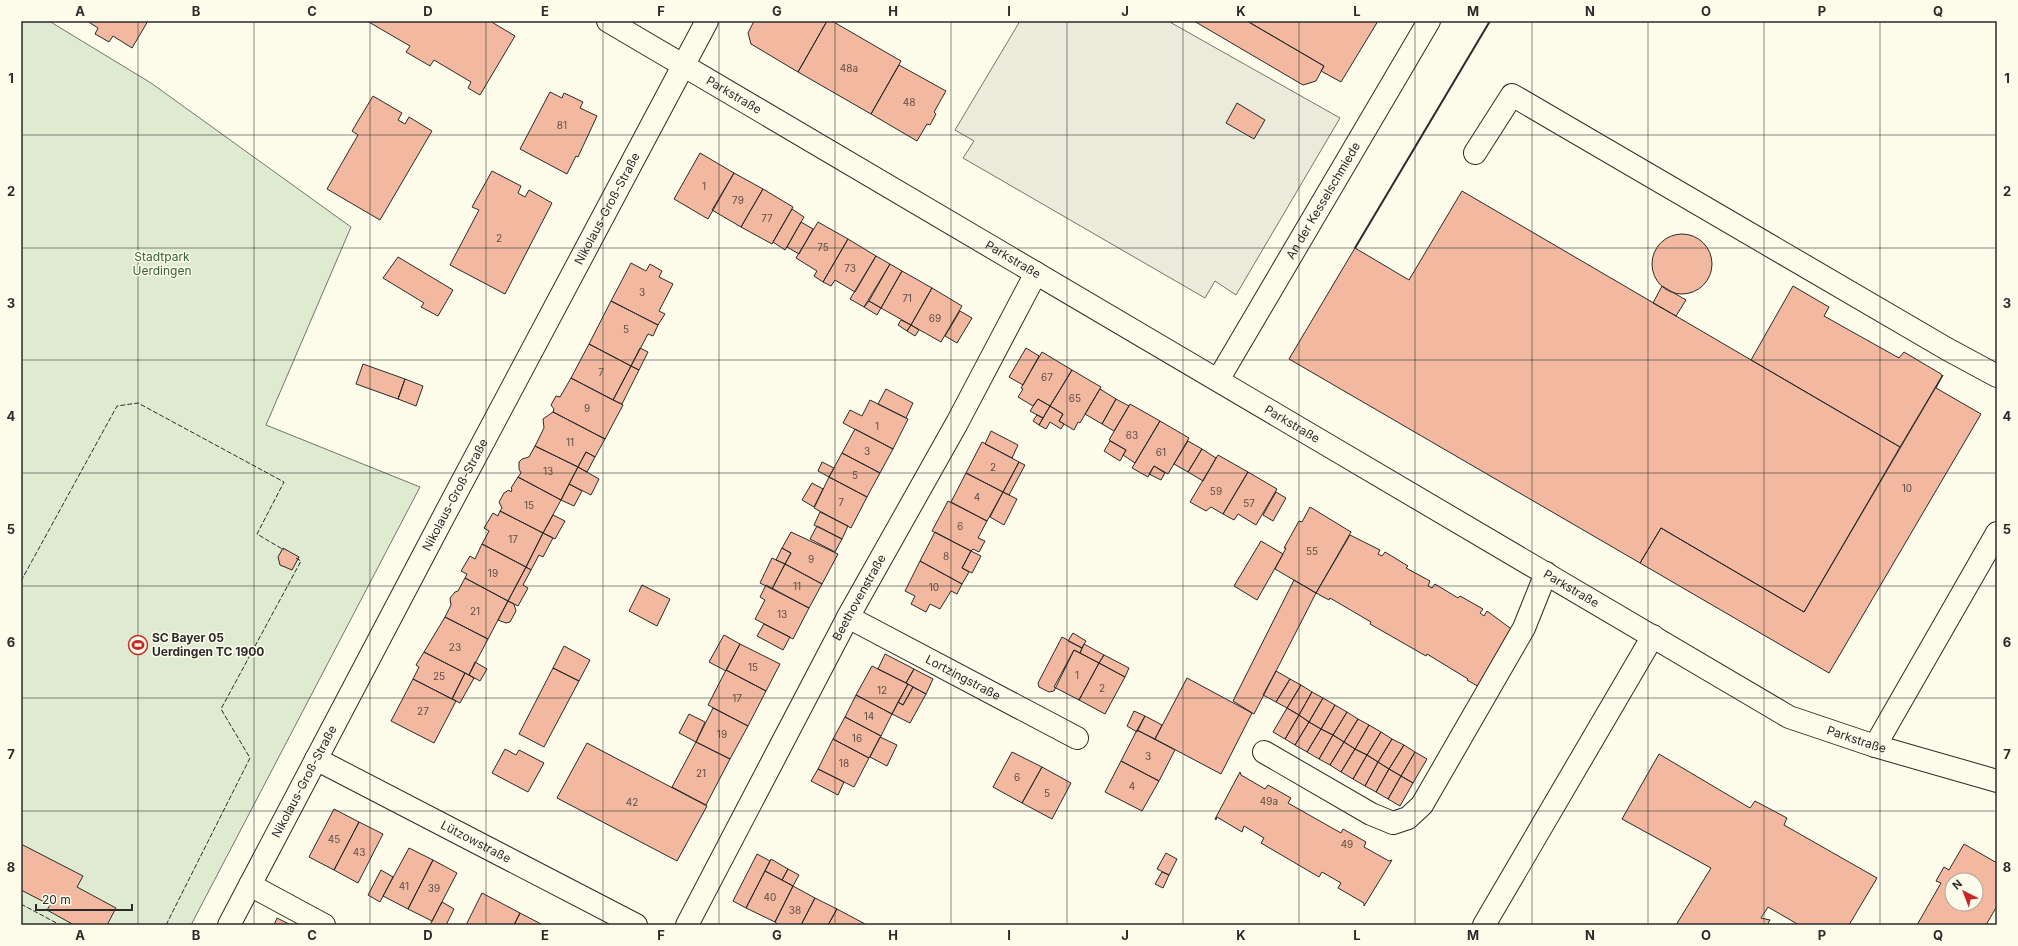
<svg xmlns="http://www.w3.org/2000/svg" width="2018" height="946" font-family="Inter,sans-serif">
<rect width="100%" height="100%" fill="#fdfbea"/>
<path fill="#deebd1" stroke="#74746e" d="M21,21h28l102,62 200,144 -85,198 154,62 -229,438h-170z"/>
<path fill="#eceadb" stroke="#74746e" d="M1020,21h148l172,97 -104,177 -21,-14 -10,17 -242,-140 11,-17 -19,-11z"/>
<path fill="#f2b8a0" stroke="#2b2b2b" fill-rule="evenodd" d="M87,21h61l-16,27 -19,-12 -4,6 -14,-8 3,-6z
M367,21h123l25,15 -35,59 -12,-7 3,-6 -37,-22 -4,6 -24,-14 4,-6z
M754,21h73l-29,51 -47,-28 -3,-11z
M827,21h5l69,40 -30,53 -73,-42z
M1194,21h53l77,45 -8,15 -13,4z
M1247,21h131l-37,61 -20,-11 3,-5z
M899,65l47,26 -12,21 2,2 -6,11 -3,-1 -10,17 -46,-27z
M550,92l12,6 2,-5 19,9 -3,6 17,8 -19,41 -2,-1 -9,18 -47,-25z
M373,96l29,17 -4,7 7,4 4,-7 23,14 -52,89 -53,-31 31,-54 -6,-4z
M1237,103l28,17 -11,19 -28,-16z
M700,153l34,20 -26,46 -34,-20z
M492,171l29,15 -3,7 7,4 4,-7 23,13 -47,91 -55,-29 29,-55 -7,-3z
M734,173l29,16 -22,38 -29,-17z
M763,189l30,18 -21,37 -31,-17z
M1462,191l438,256 -96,165 -143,-84 -21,35 -351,-204 66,-111 54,32z
M792,209l12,8 -19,33 -12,-8z
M801,222l12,7 -14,25 -12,-7z
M818,222l30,17 -25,43 -9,-6 3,-5 -21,-13z
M1652 264a30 30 0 1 1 60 0a30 30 0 1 1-60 0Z
M848,239l28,17 -21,36 -20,-12 -4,6 -8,-4z
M876,256l14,8 -26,43 -14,-8z
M398,257l55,33 -15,26 -17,-9 3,-4 -41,-25z
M631,263l15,8 4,-7 12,7 -3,6 14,7 -14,27 6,3 -7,11 -47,-24z
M890,264l12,7 -21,37 -12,-7z
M902,271l30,17 -21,37 -30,-17z
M1662,286l24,14 -10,16 -23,-13z
M1793,286l36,21 -5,9 75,42 5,-6 37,22 1,2 -42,71 -149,-87z
M932,288l30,18 -21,36 -30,-17z
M611,301l47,24 -5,11 -5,-2 -17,32 -42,-22z
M869,301l12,7 -4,7 -13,-8z
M960,311l12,7 -15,25 -12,-7z
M901,320l10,5 -4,6 -9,-6z
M911,325l8,5 -4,6 -8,-5z
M589,344l42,22 -18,34 -42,-22z
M640,348l8,4 -9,18 -8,-4z
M1026,348l13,8 -16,29 -14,-8z
M1042,352l30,18 -22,36 -12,-7 -5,7 -15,-9 5,-8 -2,-1z
M363,364l42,15 -7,20 -42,-15z
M631,366l8,4 -17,34 -9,-4z
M1072,370l29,17 -21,36 -2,-1 -4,8 -15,-9 4,-7 -13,-8z
M1943,375l-7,13 45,26 -152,259 -189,-110 21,-35 143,84z
M571,378l52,27 -18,34 -52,-27 1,-3 -3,-4 5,-9 4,1z
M405,379l18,7 -7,20 -18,-7z
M886,389l27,14 -7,15 -28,-14z
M1100,389l16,10 -14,25 -17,-10z
M1038,399l12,7 -7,12 -13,-7z
M1116,399l13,7 -15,25 -12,-7z
M870,400l38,19 -15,30 -50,-26 7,-13 12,6z
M1130,404l30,17 -25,42 -12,-8 3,-5 -17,-10z
M1050,406l13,8 -4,7 5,3 -3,5 -11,-7 -4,7 -7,-4z
M553,412l52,27 -10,18 -9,-5 -8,15 -43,-21 9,-18 -1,-9z
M1037,415l6,3 -4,7 -6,-4z
M1160,421l29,17 -21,36 -14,-8 -6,11 -16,-9z
M855,429l38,20 -13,24 -38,-20z
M991,431l27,14 -6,13 -27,-14z
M1110,441l16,9 -6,11 -16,-10z
M1188,441l14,8 -14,23 -14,-8z
M982,442l37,20 -16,30 -37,-19z
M535,446l43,21 -17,33 -43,-23 3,-4 -2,-4v-7l3,-3 7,-2z
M1202,449l14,9 -13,23 -15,-9z
M586,452l9,5 -8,15 -9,-5z
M842,453l38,20 -13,24 -38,-20z
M1218,455l30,17 -25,42 -12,-7 -5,4 -16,-9z
M822,462l12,6 -5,9 -11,-6z
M1019,462l6,3 -16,30 -6,-3z
M1154,466l11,7 -4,7 -12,-6z
M578,467l21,12 -8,16 -22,-11z
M1248,472l29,17 -21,36 -18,-11 -4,6 -11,-6z
M966,473l37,19 -16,29 -36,-19z
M518,477l43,23 -18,33 -43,-22 2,-3 -3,-6 5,-9 5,-3 2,2 1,-3 -1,-1z
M829,477l38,20 -16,31 -37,-20z
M812,483l11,6 -9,18 -12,-7z
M569,484l13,7 -8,15 -13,-6z
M1003,492l14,7 -13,26 -14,-8z
M1276,492l10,6 -13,23 -10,-6z
M948,501l39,20 -9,17 7,3 -6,11 -6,-3 -2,2 -39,-20z
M1310,507l41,25 -35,61 -41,-24 11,-21h-2l15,-27 3,1z
M500,511l43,22 -17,34 -44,-23 7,-13 -5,-3 9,-15 5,3z
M820,512l28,14 -6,13 -28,-14z
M553,515l12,6 -10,18 -12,-6z
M817,526l25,13 -7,13 -25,-13z
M791,532l47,22 -16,30 -37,-20 6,-11 -9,-5z
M935,532l36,19 -9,17 7,4 -7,12 -42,-23z
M543,533l10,5 -10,19 -4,-2 -8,15 -5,-3z
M1350,535l30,15 -2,4 4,2 3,-4 23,14 -2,2 24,13 -2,5 4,2 3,-4 23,14 2,-2 23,13 -3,4 4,3 3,-5 27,20 -33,57 -14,-8 1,-1 -41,-25 -1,2 -56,-32 1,-2 -41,-24 -1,2 -13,-7z
M1261,541l22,13 -26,46 -23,-14z
M482,544l44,23 -18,34 -43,-23 2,-4 -6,-3 9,-15 5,3z
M283,548l16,9 -7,13 -12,-5 -2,-8z
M782,548l9,5 -6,11 -9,-4z
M971,551l10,5 -9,17 -10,-5z
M772,558l13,6 -13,25 -12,-6z
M920,561l42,23 -5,10 -6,-3 -11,18 -10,-5 -4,8 -15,-8 4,-8 -10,-5z
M785,564l37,20 -13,24 -37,-19z
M526,567l5,3 -8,15 5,3 -10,18 -10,-5z
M465,578l43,23 -20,38 -43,-22 6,-12 -1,-7 5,-6 3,-1z
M1294,580l22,13 -62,121 -21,-13z
M642,585l28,14 -13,27 -28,-15z
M766,585l43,23 -16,31 -38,-20 10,-19 -5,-3z
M508,601l6,3 2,7 -6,11 -4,1 -8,-3z
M445,617l43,22 -19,36 -45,-23z
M764,624l26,13 -7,13 -26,-14z
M1073,633l13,8 -4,7 -14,-7z
M724,635l16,9 -14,27 -17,-9z
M1062,637l20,11 -2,5 -6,-3 -20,41 -5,1 -10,-5 -1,-4z
M740,644l40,20 -14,27 -40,-21z
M1084,644l20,11 -5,8 -19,-10z
M564,646l26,14 -11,21 -26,-13z
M1074,650l25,13 -20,37 -25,-13z
M424,652l41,21 -13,26 -39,-20 6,-12 -3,-2z
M885,654l29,15 -8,14 -28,-14z
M1104,655l25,13 -4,9 -26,-14z
M475,662l12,7 -7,12 -11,-6z
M1099,663l26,14 -20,37 -26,-14z
M872,666l36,18 -16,30 -36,-19z
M553,668l26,13 -35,66 -25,-13z
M914,669l19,10 -7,15 -20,-11z
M726,670l40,21 -18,35 -40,-21z
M1276,671l14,8 -14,23 -13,-7z
M465,673l9,5 -14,25 -8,-4z
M1187,678l65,35 -31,61 -66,-35z
M413,679l43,22 -22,42 -43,-22z
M1290,679l11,6 -14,23 -11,-6z
M908,684l5,3 -10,18 -5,-3z
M1301,685l11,7 -13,23 -12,-7z
M913,687l13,7 -16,29 -18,-9 6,-12 5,3z
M1312,692l11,6 -14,24 -10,-7z
M856,695l36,19 -11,22 -36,-19z
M1323,698l12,7 -14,24 -12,-7z
M1335,705l12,7 -14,23 -12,-6z
M713,708l35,18 -18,33 -34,-17z
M1287,708l12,7 -14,24 -12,-7z
M1134,711l11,5 -8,16 -10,-6z
M1347,712l11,7 -14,23 -11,-7z
M689,714l16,8 -9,20 -17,-9z
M1299,715l10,7 -14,23 -10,-6z
M1145,716l17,9 -7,14 -18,-9z
M845,717l36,19 -12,22 -36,-19z
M1358,719l11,6 -14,24 -11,-7z
M1309,722l12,7 -14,23 -12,-7z
M1369,725l12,7 -14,23 -12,-6z
M1321,729l12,6 -14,24 -12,-7z
M1137,730l38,20 -16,31 -38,-20z
M1381,732l11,7 -14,23 -11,-7z
M1333,735l11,7 -14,23 -11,-6z
M880,737l17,8 -10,21 -17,-9z
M833,739l36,19 -15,29 -36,-18z
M1392,739l12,6 -15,24 -11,-7z
M696,742l34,17 -24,46 -34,-18z
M1344,742l11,7 -14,23 -11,-7z
M587,743l120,63 -30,55 -120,-63z
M1404,745l11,7 -14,24 -12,-7z
M505,749l11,6 3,-5 25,13 -16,29 -36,-19z
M1355,749l12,6 -14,24 -12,-7z
M1012,752l30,15 -20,36 -29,-16z
M1415,752l12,7 -14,24 -12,-7z
M1659,754l91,54 5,-7 32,17 -3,7 93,53 -28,47h-50l-31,-18 -7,11 9,2 -3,5h-91l35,-57 -89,-49z
M1367,755l11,7 -13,24 -12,-7z
M1121,761l38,20 -17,30 -37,-19z
M1378,762l11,7 -13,23 -11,-6z
M1042,767l29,16 -19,36 -30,-16z
M818,769l26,13 -6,13 -27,-14z
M1389,769l12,7 -13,23 -12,-7z
M1240,772l1,3 24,14 3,-4 23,13 -3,5 53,30 2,-4 23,13 -2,5 25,14 3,-1 -28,46v-3l-26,-15 3,-5 -19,-11 -3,5 -58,-34 3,-5 -20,-12 -2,6 -25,-15 -1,3 -1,-1z
M1401,776l12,7 -13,23 -12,-7z
M334,809l25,13 -25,48 -25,-13z
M359,822l24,12 -25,49 -24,-13z
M21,844l62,32 -6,11 39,21 -9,17h-33l-27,-15 3,-5 -29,-15z
M1964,844l33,19v43l-11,19h-69l24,-42 -5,-2 8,-14 5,3zM1952,880h24v24h-24z
M409,848l24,12 -25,49 -25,-13z
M1166,853l11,6 -8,16 -12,-6z
M757,854l13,7 -24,47 -13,-7z
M771,859l17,10 -6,11 -17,-9z
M433,860l24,13 -25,48 -24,-12z
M788,869l11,6 -6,11 -11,-6z
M381,870l12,7 -13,25 -12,-7z
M765,871l28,15 -18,36 -29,-14z
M1162,872l7,3 -6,13 -8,-4z
M793,886l22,12 -14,27h-22l-4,-3z
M482,893l38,20 -6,12h-48z
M815,898l22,11 -9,16h-27z
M442,902l12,7 -8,16h-16z
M837,909l30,16h-39z
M520,913l23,12h-29z
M277,918l14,7h-17z"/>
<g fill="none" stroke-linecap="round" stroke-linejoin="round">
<defs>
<g id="minor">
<path id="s1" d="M608,21l1181,696 86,29 122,35"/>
<path d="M1475,153l37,-58 435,254 50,27"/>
<path id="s2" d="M1218,380l211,-359"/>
<path id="s3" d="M848,617l229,121"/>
<path d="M1875,746l122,-213"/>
<path d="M1264,752l107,62 22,9 15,-5 14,-13 102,-177 22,-55"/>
<path id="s4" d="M316,759l320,166"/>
<path d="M250,885l74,40"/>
<path id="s5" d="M229,925l215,-409 263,-495"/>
<path id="s6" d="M687,925l161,-308 109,-194 79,-150"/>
<path d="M1484,925l169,-289"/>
</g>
</defs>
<use href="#minor" stroke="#2b2b2b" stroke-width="24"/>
<use href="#minor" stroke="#fdfbea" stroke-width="22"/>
<path stroke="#2b2b2b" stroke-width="1" stroke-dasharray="5 2" stroke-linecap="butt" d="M21,581l96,-175 21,-3 146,79 -27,52 27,16
M21,904l39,21
M166,925l84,-167 -29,-49 80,-148 -5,-3"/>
<path stroke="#2b2b2b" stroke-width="2" d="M1355,248l135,-227"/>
</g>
<path fill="none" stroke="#2b2b2b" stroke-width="1" stroke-opacity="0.55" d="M138,21v904M254,21v904M370,21v904M486,21v904M603,21v904M719,21v904M835,21v904M951,21v904M1067,21v904M1183,21v904M1299,21v904M1415,21v904M1532,21v904M1648,21v904M1764,21v904M1880,21v904M21,135h1976M21,248h1976M21,360h1976M21,473h1976M21,586h1976M21,698h1976M21,811h1976"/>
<defs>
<symbol id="stadium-ring" viewBox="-11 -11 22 22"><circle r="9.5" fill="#fdfbea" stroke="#c62828" stroke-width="1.5"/><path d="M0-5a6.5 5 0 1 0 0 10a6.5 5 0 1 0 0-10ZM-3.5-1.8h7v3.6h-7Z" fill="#c62828"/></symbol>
</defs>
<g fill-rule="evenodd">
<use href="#stadium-ring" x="127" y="634" width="22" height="22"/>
</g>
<g text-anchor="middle" stroke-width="3" stroke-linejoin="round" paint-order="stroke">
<g font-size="10" fill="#5d4e48">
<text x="849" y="72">48a</text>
<text x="909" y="106">48</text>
<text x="562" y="129">81</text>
<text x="704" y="190">1</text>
<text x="738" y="204">79</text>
<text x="767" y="222">77</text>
<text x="499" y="242">2</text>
<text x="823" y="251">75</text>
<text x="850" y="272">73</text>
<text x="642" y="296">3</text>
<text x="907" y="302">71</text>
<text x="935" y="322">69</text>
<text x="626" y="333">5</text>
<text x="601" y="376">7</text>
<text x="1047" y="381">67</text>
<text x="1075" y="402">65</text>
<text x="587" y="412">9</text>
<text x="877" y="430">1</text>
<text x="1132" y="439">63</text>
<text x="570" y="446">11</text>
<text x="867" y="455">3</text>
<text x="1161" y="456">61</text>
<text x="993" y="471">2</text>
<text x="548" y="475">13</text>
<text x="855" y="479">5</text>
<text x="1907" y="492">10</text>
<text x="1216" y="495">59</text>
<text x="977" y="501">4</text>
<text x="841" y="506">7</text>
<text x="1249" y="507">57</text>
<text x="529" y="509">15</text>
<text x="960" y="530">6</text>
<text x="513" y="543">17</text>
<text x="1312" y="555">55</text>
<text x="946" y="560">8</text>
<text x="811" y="563">9</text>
<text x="493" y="577">19</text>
<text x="797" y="590">11</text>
<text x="934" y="591">10</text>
<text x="475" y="615">21</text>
<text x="782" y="618">13</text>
<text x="455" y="651">23</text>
<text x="753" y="671">15</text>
<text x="1077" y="679">1</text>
<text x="439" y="680">25</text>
<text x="1102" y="692">2</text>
<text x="882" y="694">12</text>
<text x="737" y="702">17</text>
<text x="423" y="715">27</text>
<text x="869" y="720">14</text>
<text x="722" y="738">19</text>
<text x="857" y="742">16</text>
<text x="1148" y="760">3</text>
<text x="844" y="767">18</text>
<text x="701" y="777">21</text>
<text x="1017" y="781">6</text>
<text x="1132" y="790">4</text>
<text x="1047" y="797">5</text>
<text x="1269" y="805">49a</text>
<text x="632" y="806">42</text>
<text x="334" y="843">45</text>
<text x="1347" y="848">49</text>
<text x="359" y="856">43</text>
<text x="404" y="890">41</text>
<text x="434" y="892">39</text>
<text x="770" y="901">40</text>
<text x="795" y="914">38</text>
</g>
<g font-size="12" fill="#2b2b2b" stroke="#fdfbea">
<text dy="4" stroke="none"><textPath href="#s1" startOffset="146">Parkstraße</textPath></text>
<text dy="4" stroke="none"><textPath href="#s2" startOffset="208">An der Kesselschmiede</textPath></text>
<text dy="4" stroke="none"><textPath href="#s5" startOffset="810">Nikolaus-Groß-Straße</textPath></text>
<text dy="4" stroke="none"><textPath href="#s1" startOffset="470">Parkstraße</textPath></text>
<text dy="4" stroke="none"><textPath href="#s1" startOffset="794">Parkstraße</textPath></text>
<text dy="4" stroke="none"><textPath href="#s5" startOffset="486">Nikolaus-Groß-Straße</textPath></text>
<text dy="4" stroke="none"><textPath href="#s1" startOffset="1118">Parkstraße</textPath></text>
<text dy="4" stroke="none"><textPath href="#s6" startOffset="370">Beethovenstraße</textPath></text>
<text dy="4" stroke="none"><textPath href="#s3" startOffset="130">Lortzingstraße</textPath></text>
<text dy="4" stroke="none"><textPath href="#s1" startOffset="1442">Parkstraße</textPath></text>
<text dy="4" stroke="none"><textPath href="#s5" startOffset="162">Nikolaus-Groß-Straße</textPath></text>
<text dy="4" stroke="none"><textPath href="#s4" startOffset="180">Lützowstraße</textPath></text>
</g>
<g font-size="12" fill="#34623c" stroke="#fdfbea">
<text x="162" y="261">Stadtpark<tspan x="162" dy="14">Uerdingen</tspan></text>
</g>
<g font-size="12" font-weight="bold" fill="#2b2b2b" stroke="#fdfbea" text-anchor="start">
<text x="152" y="642">SC Bayer 05<tspan x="152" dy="14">Uerdingen TC 1900</tspan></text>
</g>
</g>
<rect width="2018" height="946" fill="none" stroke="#fdfbea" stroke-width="44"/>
<g transform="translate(1964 892) rotate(318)"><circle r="19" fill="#fdfbea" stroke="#a9a89e"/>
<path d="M0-3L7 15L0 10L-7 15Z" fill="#c62828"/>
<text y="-6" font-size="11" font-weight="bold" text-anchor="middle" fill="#2b2b2b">N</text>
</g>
<path d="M36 904v6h96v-6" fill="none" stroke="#2b2b2b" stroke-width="2"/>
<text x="42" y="904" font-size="12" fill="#2b2b2b" stroke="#fdfbea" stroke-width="3" paint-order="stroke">20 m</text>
<rect x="22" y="22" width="1974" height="902" fill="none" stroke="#2b2b2b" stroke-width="1.5"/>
<g font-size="13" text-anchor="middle" font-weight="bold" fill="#2b2b2b">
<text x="80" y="16">A</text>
<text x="196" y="16">B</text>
<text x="312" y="16">C</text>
<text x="428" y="16">D</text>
<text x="545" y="16">E</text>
<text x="661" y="16">F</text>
<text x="777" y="16">G</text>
<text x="893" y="16">H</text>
<text x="1009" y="16">I</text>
<text x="1125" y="16">J</text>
<text x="1241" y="16">K</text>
<text x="1357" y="16">L</text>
<text x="1473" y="16">M</text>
<text x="1590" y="16">N</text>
<text x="1706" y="16">O</text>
<text x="1822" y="16">P</text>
<text x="1938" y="16">Q</text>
<text x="11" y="83">1</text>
<text x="2007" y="83">1</text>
<text x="11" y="196">2</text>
<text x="2007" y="196">2</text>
<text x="11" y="308">3</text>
<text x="2007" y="308">3</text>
<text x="11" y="421">4</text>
<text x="2007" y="421">4</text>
<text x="11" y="534">5</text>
<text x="2007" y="534">5</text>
<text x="11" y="647">6</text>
<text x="2007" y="647">6</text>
<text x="11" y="759">7</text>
<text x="2007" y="759">7</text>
<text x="11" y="872">8</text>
<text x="2007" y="872">8</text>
<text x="80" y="940">A</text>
<text x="196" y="940">B</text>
<text x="312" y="940">C</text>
<text x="428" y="940">D</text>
<text x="545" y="940">E</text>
<text x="661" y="940">F</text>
<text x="777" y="940">G</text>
<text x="893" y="940">H</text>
<text x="1009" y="940">I</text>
<text x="1125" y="940">J</text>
<text x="1241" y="940">K</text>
<text x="1357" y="940">L</text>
<text x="1473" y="940">M</text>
<text x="1590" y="940">N</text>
<text x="1706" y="940">O</text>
<text x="1822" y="940">P</text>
<text x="1938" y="940">Q</text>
</g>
</svg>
